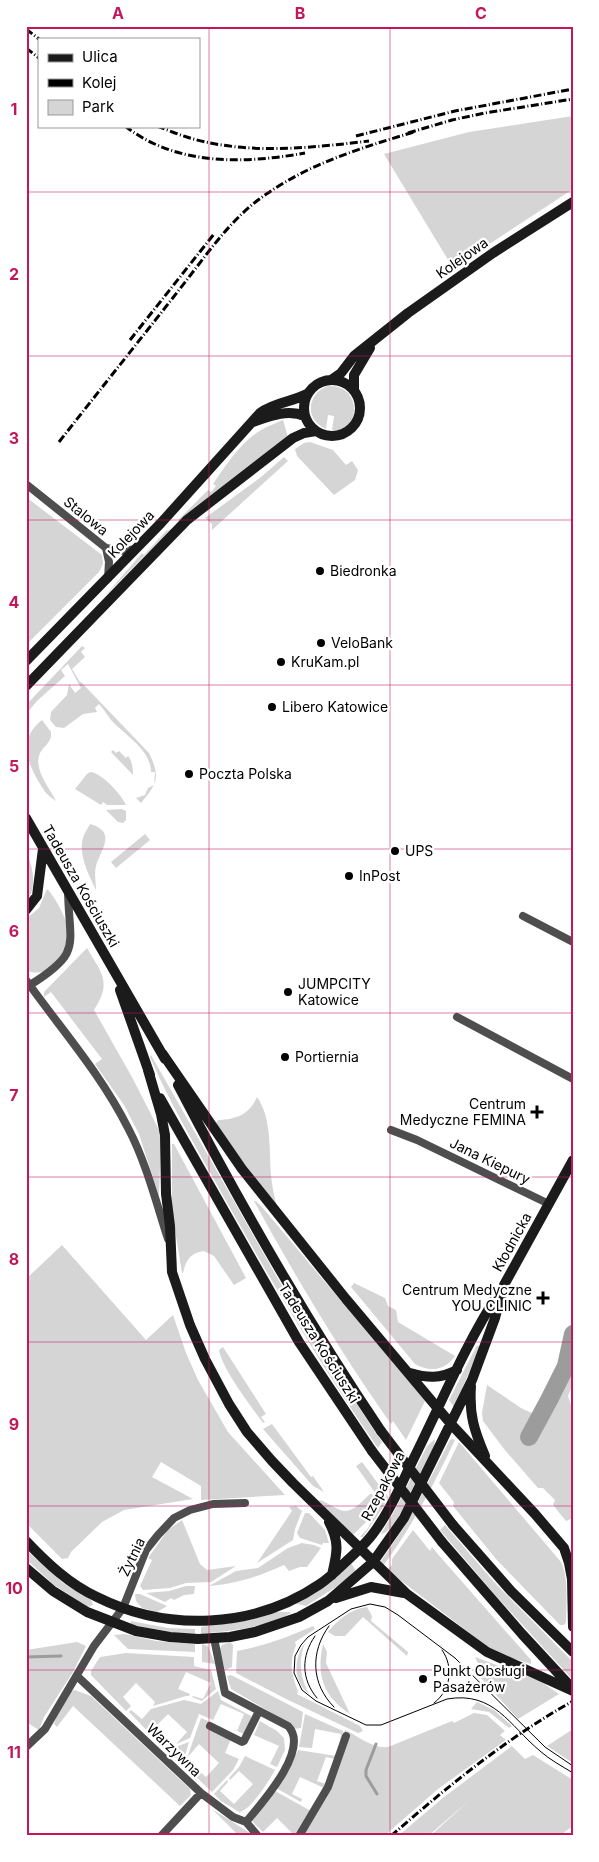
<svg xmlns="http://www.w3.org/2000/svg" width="599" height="1862" font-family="Inter,sans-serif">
<rect width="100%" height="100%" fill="#fff"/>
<path fill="#d5d5d5" d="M573,116v73l-120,79 -69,-114 85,-22z
M328,386c35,-2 33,47 4,44l2,-14 -6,-1 -2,14c-22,-9 -19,-36 2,-43z
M283,420l5,17 -82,62 -27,22 -1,-1 30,-30 3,2 5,-6 -3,-2c13,-19 28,-42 48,-54 7,-4 15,-7 22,-10z
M310,442l23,8 13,15 6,-4 6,9 -3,10 -21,15 -37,-39 -2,-7 9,-6z
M284,457l4,4 -76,69v-6l-7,-6 56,-41z
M26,497l76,58 1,9 -4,8 -73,73z
M171,529l-67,68 38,-44 2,2 22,-24z
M82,646l3,2 -4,4 4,5 -13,12 8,13h1l68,71c12,25 8,30 -8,50l-5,-5 9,-3 3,-7 6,-3 1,-13h-4c0,-22 -25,-36 -40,-52 -4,-5 -7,-11 -12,-16l-4,4 2,4 -14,2 -19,14 -8,-1 -6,-7 1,-8 16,-17 2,-11 6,9 6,-5 -13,-24 -7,6 4,6 -27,24 -12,14v-9z
M42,720l9,12v5c-2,7 -8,10 -11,16 -7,16 9,34 16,48 -11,-7 -13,-12 -20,-24 -11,-20 -15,-41 6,-57z
M113,750l3,3 3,-2 7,7 2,-2c4,5 5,12 5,19l-22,-23z
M90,772c11,0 32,23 36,33h-19l-4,-3 -2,3 -26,-16 12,-15z
M122,809l4,2v9l-3,3 -5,-1 -12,-12z
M90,824c28,8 10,26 6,42 -2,8 0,16 0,24 -7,-15 -18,-35 -13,-52 1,-5 5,-9 7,-14z
M145,834l5,6 -34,28 -5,-6z
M26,851c8,18 11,36 0,54z
M47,889c7,6 20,30 21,41 2,20 -19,52 -42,40v-51l13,-11z
M87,948c15,26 25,34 7,62l39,69 28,55 -2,62 -20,-62 -15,-29 -29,-41 7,-5 -51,-67 -7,5v-5z
M151,1055l143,252 37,59 51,76 -4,6c-56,-80 -105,-164 -153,-249 -26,-47 -54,-93 -75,-142z
M257,1097c15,21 12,54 14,78 1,11 3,21 6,31l-37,-45 -24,-38 2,-3c18,-1 31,-5 39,-23z
M172,1144h2l72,134 -12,7 -20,-29 -10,-5c-14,2 -18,9 -21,22h-1l-10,-62z
M254,1201h2l6,6 163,194 -19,39 -13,-19 -2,3c-50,-71 -95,-146 -137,-223z
M62,1245l84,95 27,-25 13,38 12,27 30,52 57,63 -84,5v-14l-40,-24 -9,15 41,22 -69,11 -22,12 -31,30 -3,6 -6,1 -36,-36v-244z
M354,1283l31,15 3,8 8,4 2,12 57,34c-9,14 -25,17 -40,8l-64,-77z
M573,1325v59l-5,12 5,16v106l-7,3 -13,-16 2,-5 -12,-12h-5l-34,-39 -21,-28 -1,-8 5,-28 34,23 13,6 29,-55z
M477,1345l3,2 -26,60 -5,-7z
M223,1347l43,67 -5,3 4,5 -2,1c-12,-17 -41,-54 -44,-73z
M272,1424l39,53 2,-1 11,16 -11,-6 -50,-57z
M435,1439l-1,8c-8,15 -38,87 -53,87l15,-26 31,-62z
M452,1439l3,1c-21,44 -43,87 -72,126l-2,-5 26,-38 43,-83z
M459,1442l102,120c8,17 5,41 5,60l-2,3h-4l-64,-66 -43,-53 1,-4 -15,-19z
M362,1462l20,27 -4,8 -22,-31z
M385,1492l4,6 -26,39h-3l8,-9z
M370,1494h2l4,7 -10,21 -13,13 -35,-35c5,0 12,5 18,8 14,9 24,-5 34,-14z
M296,1506l6,5 -7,18 -2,11 -36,23 35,-52 -3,-4z
M305,1513h4l16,17 4,13h-6l-1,2 -22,-7 -3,-5z
M182,1520l18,44 7,6 29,-4 -25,16 -25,1 -16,5 -27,2 -3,-4 12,-26 -4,-2 20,-28z
M445,1525l49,57 79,80v18l-77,-84 -56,-66z
M413,1530l17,21 2,-4 4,5 95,108v4l-35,-11 -109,-83 5,-5v-6z
M302,1543l12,2 7,3 -14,19h-7l-11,4 -5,-6c-27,12 -45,18 -75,21l27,-15 22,-3 30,-20z
M26,1550l37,33 28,17 2,5 -5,2 -34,-22 -28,-26z
M351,1563l5,8 -17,14 -33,21 -12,-3z
M186,1586h9l-1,8 -10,1 -10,5 -3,-2 -6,4 -19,-9 23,-2z
M135,1594h5l27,12 -10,6 -15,-4 -6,-7z
M367,1607l5,9 -1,5 37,31 -1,4 -44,-39 -18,19h-10l-7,-4c10,-13 23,-23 39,-25z
M276,1612h13l2,1c-23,15 -63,18 -90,21v-7l50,-7z
M131,1621l37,7 27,1v5l-17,-1 -48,-8z
M313,1626l2,3 -20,13 1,3c-7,18 -5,29 2,46l-1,3 63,32 3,5 -5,2 -72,-34 -50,-26 1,-22c27,-5 51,-14 76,-25z
M125,1634l31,7 39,3v8l-67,-3 -14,-14z
M77,1642l9,4 -13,26 -29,45 -5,13 -13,-8v-72z
M230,1642l3,3 -1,22 -7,3 -6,-20 3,-5z
M305,1643c-7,18 -5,34 4,51 -16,-13 -16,-35 -4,-51z
M202,1644l6,2 7,18 -13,-2z
M323,1644l4,8 -1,11 24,51c-27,-18 -34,-39 -27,-70z
M126,1653l68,4v9l17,4 5,19 -14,12 -10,-4 1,-1 10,3 8,-16 -25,-11 -8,17 12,5 -1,2h-3l-33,10 2,-4 -19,-19 -13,14 8,9 -5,5 -35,-36v-4l9,-14z
M475,1657l65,24 19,13 -41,25 -37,-41 -1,-10z
M231,1675l72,37 -2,16 -7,1 -7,-7 -56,-33 -4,-13z
M75,1690l16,6 99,93 1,6 -11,11 -107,-100 -16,21 -3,-3 2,-6 16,-27z
M218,1691l3,9 30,16v3l-5,16 -9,-4 7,-17 -23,-10 -8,16 -14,-6 -9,24 -14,6 11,-12 -19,-18 -13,13 8,8 -6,6 -28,-29 2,-2 11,9 9,-10 33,-9 17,4z
M477,1702l17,8 18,16 -3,2 -20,-16 -18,-3z
M474,1713l13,2 18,16 -5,4 6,5 -68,49 -54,47h-82l15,-25 28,-81c13,6 28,19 43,17l64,-26 2,2z
M305,1714l38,17 -4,15 2,-12 -26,-5 -3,19 -13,-1z
M201,1718l9,4 -2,5 23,12 -6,14 14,6 -6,11 -21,22 -19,-18 4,-5 9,8 13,-14 -20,-19 -12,14z
M260,1721l17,10 7,7 1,12 -8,17 -7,-3 9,-18 -25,-11z
M573,1729v34l-26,-17z
M163,1739l10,9 16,-6 -5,17 9,9 -3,4 -30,-29z
M512,1746l13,13 8,-4 40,25v46l-14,10h-129l41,-37 -43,37h-30l46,-39z
M298,1750l38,6 -1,3 -9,-2 -9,24 9,3 -2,4 -24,-11 -8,17 10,5 -1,3 -25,-14 13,-17z
M245,1756l30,14c-6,11 -25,41 -36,42l-18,-11 -7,-7 13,-14 1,2 -8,9 14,13 19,-20 -14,-13 -9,9 -1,-2 10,-11z
M275,1791l36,20 -16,25 -18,-18 -14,14 -11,-11z
M212,1809l38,24 -2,3h-9z"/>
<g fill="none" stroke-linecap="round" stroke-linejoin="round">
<path stroke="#9c9c9c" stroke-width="3" d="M26,1657l35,-1
M376,1744l-10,26v6l11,18"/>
<path stroke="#9c9c9c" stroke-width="18" d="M529,1437l20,-37 17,-34 7,-32"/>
<path stroke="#4e4e4e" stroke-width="8" d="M26,484l80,64 3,14 -1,16
M106,548l18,3 12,-2
M523,916l50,26
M26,980c35,49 75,94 102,148 18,34 28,74 40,111
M30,985c53,-33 39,-39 38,-94
M457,1017l116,62
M391,1130l26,10 132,64
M214,1638l11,55 63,33c23,23 -27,78 -42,96
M77,1676l124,117 32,24 13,5 12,14
M210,1726l32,16 2,-1 15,-30
M26,1747l19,-18 49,-83 29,-38 23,-58 12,-15 16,-17 16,-8 23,-6 32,-1
M161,1836l40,-43
M299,1836l29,-49 18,-51"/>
<path stroke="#1b1b1b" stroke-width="10" d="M304 408a28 28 0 1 1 56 0a28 28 0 1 1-56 0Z
M331,380l10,-7 13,-17 54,-43 85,-60 80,-51
M354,390v-15l16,-27
M253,422c17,-6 34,-13 52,-6
M26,661l135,-138 99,-110c15,-11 32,-11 47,-19
M26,686l161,-166 106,-82 11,-5 12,-2
M26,818l139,241
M26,910l11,-14 6,-47
M120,990l30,85
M162,1053l80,116 104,130 105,125 84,90 29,34 5,15 3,16 1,48
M148,1070l13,44 4,21 1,59 4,32 2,46 18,53 15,34 24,45 18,28 25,29 21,22 114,111 80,58 86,39
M178,1085c62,119 128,235 203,346
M160,1098l139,244 73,109
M410,1373c17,5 30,6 47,-3
M471,1386c-2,29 3,44 14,70
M329,1522c11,21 8,31 3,53
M453,1525l58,66 62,61
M26,1541c21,22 43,43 71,56 70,35 157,32 223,-13 12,-8 21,-18 31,-27 7,-7 15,-14 21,-22 17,-22 28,-48 40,-73 28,-56 52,-115 86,-168
M442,1542l80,92 49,53
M26,1568l27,23 34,21 49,19 34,6 28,2 32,-2 25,-5 44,-15 29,-16 45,-39 31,-44 68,-138 23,-62 9,-33 69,-125
M336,1598l35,-11 33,6"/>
<path stroke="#000" stroke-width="1" d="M329,1626c-19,26 -18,58 5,81
M315,1636c-14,20 -14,43 2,62
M434,1703c17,-13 20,-36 8,-53
M573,1766l-28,-19 -90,-89 -57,-43 -13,-8 -15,-3 -19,5 -43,28 -7,8 -6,11 -1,17 8,17 14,11 50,24h15l66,-26c47,-8 62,26 93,52 10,9 22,15 33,22"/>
<path stroke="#000" stroke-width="3" stroke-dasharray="8 2.5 1 2.5" stroke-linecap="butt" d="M26,29l13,10
M26,48l13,10
M125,126c51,40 119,38 180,27
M157,126c11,4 22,9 33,12 58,17 120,10 179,3
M408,133l44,-13 33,-7 88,-14
M356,136l99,-25 118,-22
M130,340l84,-106
M59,442c40,-51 80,-101 120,-152 27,-34 52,-73 89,-97 43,-30 96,-46 146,-61
M391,1836c57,-50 116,-98 182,-135"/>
<path stroke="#1b1b1b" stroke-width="10" d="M381,1431l72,94
M372,1451l70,91"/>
</g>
<path fill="none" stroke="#c2185b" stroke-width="1" stroke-opacity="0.55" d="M209,26v1810M390,26v1810M26,192h547M26,356h547M26,520h547M26,685h547M26,849h547M26,1013h547M26,1177h547M26,1342h547M26,1506h547M26,1670h547"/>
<g fill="#000" stroke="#fff" stroke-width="2">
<circle cx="320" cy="571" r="5"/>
<circle cx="321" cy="643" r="5"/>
<circle cx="281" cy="662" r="5"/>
<circle cx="272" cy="707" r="5"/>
<circle cx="189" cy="774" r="5"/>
<circle cx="395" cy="851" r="5"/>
<circle cx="349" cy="876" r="5"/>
<circle cx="288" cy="992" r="5"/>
<circle cx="285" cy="1057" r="5"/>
<path d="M534.5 1104.5h5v5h5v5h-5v5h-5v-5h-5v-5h5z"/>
<path d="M540.5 1290.5h5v5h5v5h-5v5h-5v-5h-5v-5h5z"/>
<circle cx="423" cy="1679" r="5"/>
</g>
<g text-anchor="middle" stroke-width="4.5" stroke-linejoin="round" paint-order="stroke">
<g font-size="14" fill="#000" stroke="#fff">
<text transform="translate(462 258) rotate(-35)" y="5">Kolejowa</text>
<text transform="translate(86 516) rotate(39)" y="5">Stalowa</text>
<text transform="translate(131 534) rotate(-46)" y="5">Kolejowa</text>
<text transform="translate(81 886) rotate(60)" y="5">Tadeusza Kościuszki</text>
<text transform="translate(490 1161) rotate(26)" y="5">Jana Kiepury</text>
<text transform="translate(512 1242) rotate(-61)" y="5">Kłodnicka</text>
<text transform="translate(319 1343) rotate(58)" y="5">Tadeusza Kościuszki</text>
<text transform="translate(383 1486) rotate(-62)" y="5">Rzepakowa</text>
<text transform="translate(132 1557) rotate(-64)" y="5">Żytnia</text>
<text transform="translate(174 1750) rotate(44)" y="5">Warzywna</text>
</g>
<g font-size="14" fill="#000" stroke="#fff" text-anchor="start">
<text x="330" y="576">Biedronka</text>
<text x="331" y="648">VeloBank</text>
<text x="291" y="667">KruKam.pl</text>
<text x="282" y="712">Libero Katowice</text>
<text x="199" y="779">Poczta Polska</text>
<text x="405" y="856">UPS</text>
<text x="359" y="881">InPost</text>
<text x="298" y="989">JUMPCITY<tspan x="298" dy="16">Katowice</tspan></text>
<text x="295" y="1062">Portiernia</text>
<text x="526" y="1109" text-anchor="end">Centrum<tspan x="526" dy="16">Medyczne FEMINA</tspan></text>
<text x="532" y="1295" text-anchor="end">Centrum Medyczne<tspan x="532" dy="16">YOU CLINIC</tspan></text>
<text x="433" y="1676">Punkt Obsługi<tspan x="433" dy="16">Pasażerów</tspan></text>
</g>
</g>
<rect width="599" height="1862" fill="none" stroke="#ffffff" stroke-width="55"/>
<rect x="38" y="38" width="162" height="90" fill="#ffffff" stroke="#999999"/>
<rect x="48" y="54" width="25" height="8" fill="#1b1b1b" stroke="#999999"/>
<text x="82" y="62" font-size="15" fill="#000000">Ulica</text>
<rect x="48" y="79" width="25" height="8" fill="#000000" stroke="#999999"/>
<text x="82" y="88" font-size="15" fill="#000000">Kolej</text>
<rect x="48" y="100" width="25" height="15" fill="#d5d5d5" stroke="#999999"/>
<text x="82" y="112" font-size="15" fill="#000000">Park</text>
<rect x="28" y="28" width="544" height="1806" fill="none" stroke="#c2185b" stroke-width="2"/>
<g font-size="16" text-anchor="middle" font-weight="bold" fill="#c2185b">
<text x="118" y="19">A</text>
<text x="300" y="19">B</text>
<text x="481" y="19">C</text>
<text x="14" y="115">1</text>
<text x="14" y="280">2</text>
<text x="14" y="444">3</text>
<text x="14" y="608">4</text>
<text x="14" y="772">5</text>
<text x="14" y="937">6</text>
<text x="14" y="1101">7</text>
<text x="14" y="1265">8</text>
<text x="14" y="1430">9</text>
<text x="14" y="1594">10</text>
<text x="14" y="1758">11</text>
</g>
</svg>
